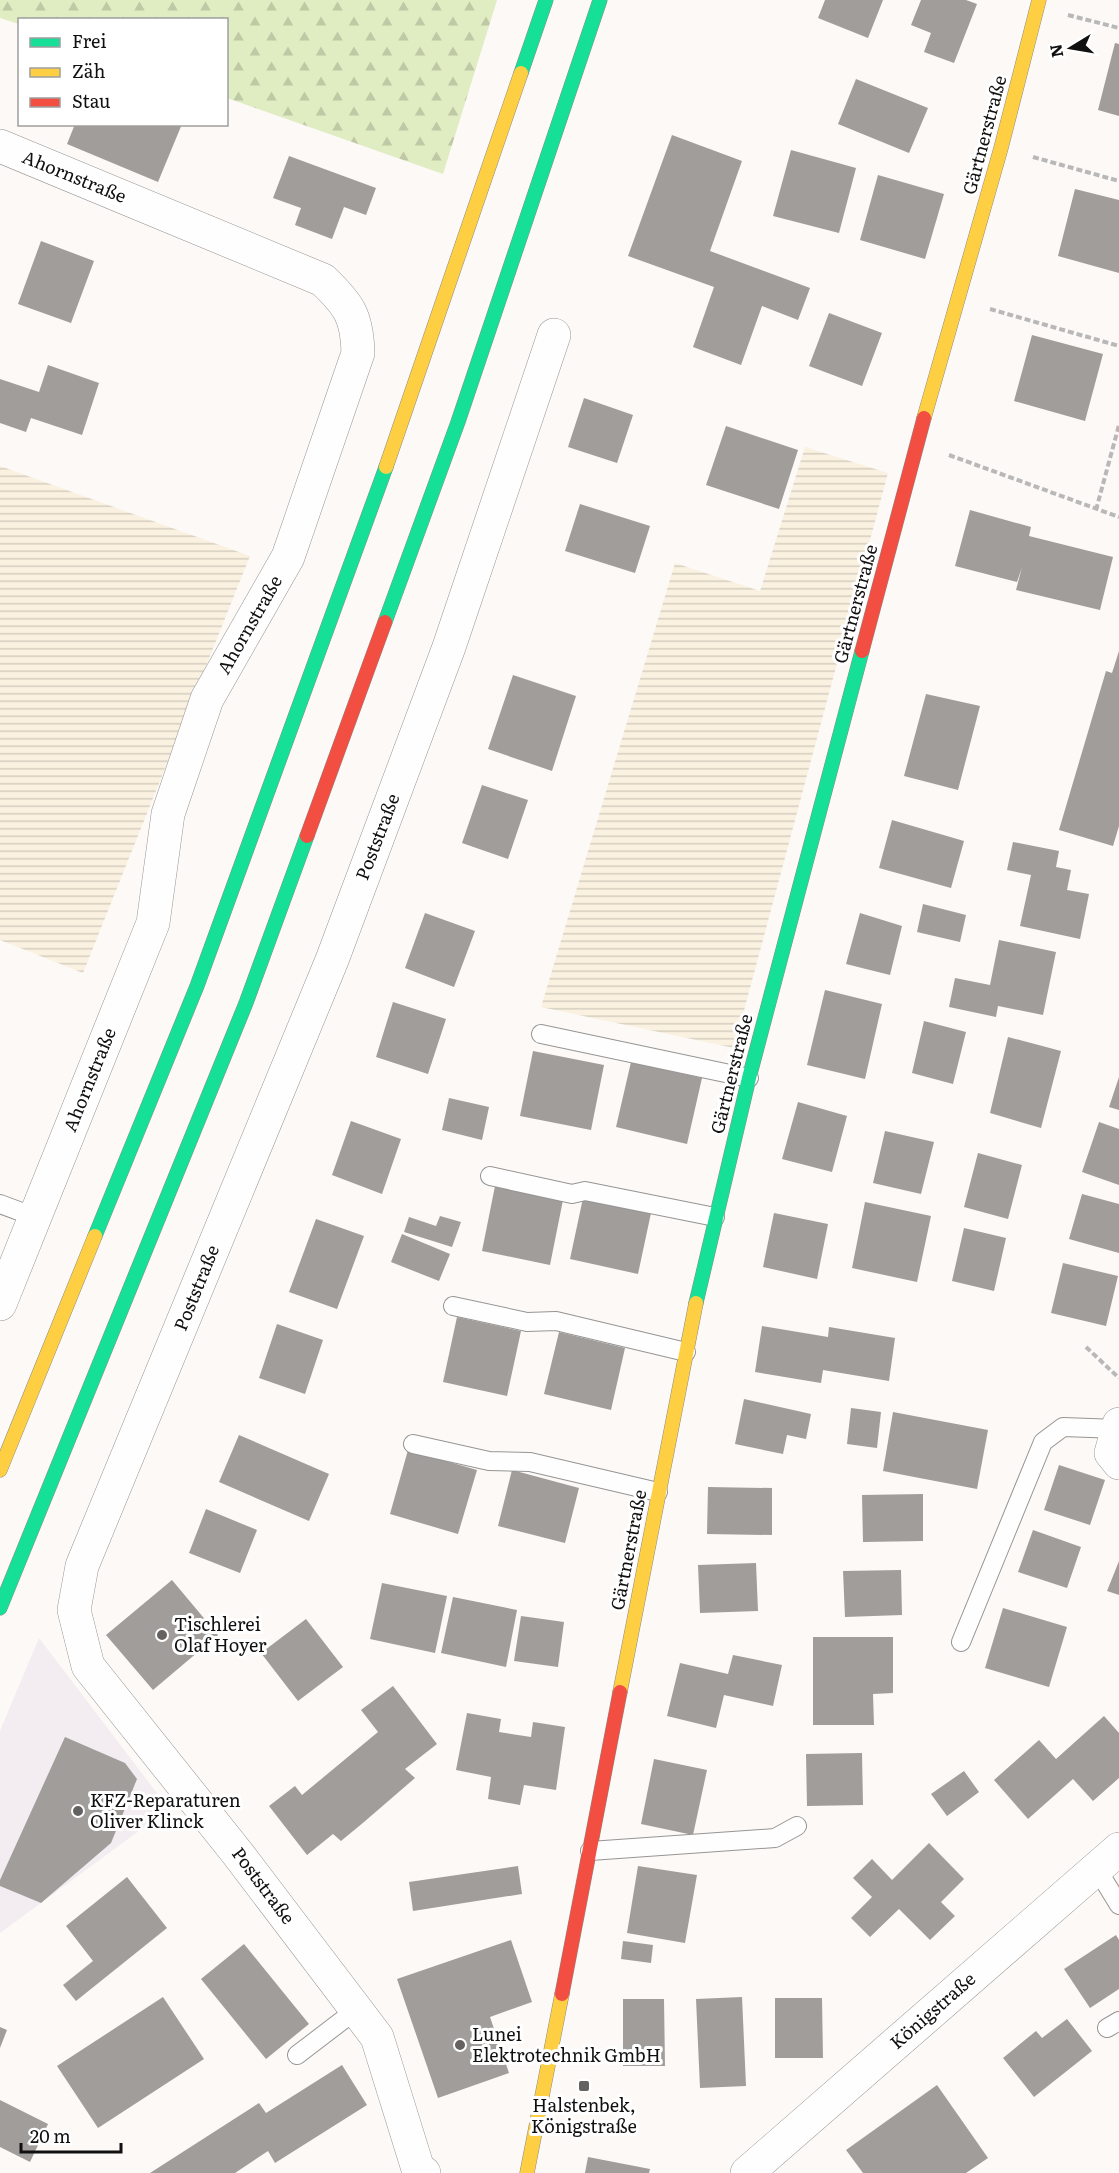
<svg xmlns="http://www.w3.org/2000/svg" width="1119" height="2173" font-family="Literata,serif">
<defs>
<pattern id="farmland-rules" width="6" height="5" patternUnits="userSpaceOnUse" patternTransform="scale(1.5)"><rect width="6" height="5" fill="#faf1e1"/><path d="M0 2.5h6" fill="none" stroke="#d5cec0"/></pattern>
<pattern id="forest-firs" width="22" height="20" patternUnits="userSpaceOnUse" patternTransform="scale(1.5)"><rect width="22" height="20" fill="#e0ecc1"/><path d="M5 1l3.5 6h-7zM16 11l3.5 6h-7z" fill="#bfc9a5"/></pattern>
</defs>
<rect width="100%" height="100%" fill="#fcf9f6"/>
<path fill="#f3edf2" d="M39,1638l130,171 -169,124v-202z"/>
<path fill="url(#farmland-rules)" d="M805,447l83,26 -154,575 -193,-41 134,-444 85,28z
M0,466l250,90 -167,417 -83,-33z"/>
<path fill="url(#forest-firs)" d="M0,0h497l-54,174 -216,-76 -1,-78h-206l-1,4 -19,-6z"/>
<path fill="#a09d9b" d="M825,0h58l-15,38 -50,-20z
M921,0h45l11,4 -23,59 -30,-11 7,-19 -20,-8z
M1115,43l4,1v72l-21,-6z
M856,79l72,29 -19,45 -71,-29z
M75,124h107l-24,58 -91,-38z
M672,135l70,26 -32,90 100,37 -12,32 -36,-14 -21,59 -48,-18 21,-60 -86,-31z
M791,150l65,18 -17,65 -66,-17z
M289,156l87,32 -10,27 -22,-8 -12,32 -37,-14 6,-17 -28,-10z
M878,175l66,19 -19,65 -65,-19z
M1075,189l44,11v73l-61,-17z
M41,241l53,20 -23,62 -53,-19z
M829,313l53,20 -20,53 -53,-20z
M1032,335l71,19 -18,67 -71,-20z
M48,365l51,18 -17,52 -51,-17 -5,14 -26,-9v-44l39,13z
M584,398l49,17 -16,48 -49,-16z
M726,426l72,24 -19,59 -73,-24z
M580,504l70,22 -15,47 -70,-22z
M970,510l61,17 -2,9 84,21 -13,53 -84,-20 6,-23 -5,15 -62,-16z
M1119,651v175l-6,20 -54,-16 47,-159 6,2z
M513,675l63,21 -24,75 -64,-22z
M926,694l54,12 -22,84 -54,-14z
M482,785l46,15 -20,59 -46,-16z
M892,820l72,21 -13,47 -72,-20z
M1013,842l46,9 -3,16 15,3 -4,20 22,4 -9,45 -60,-13 11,-51 -24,-5z
M923,904l43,11 -6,27 -43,-10z
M425,913l50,18 -21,56 -49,-19z
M860,913l42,13 -12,49 -44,-11z
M999,940l57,12 -13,63 -45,-9 -2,11 -47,-10 6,-29 35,7z
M825,990l57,14 -17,75 -58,-14z
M393,1002l53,17 -18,55 -52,-17z
M924,1021l42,11 -13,52 -41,-11z
M1008,1037l53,14 -20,77 -51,-15z
M533,1051l71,14 -13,65 -71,-14z
M631,1062l71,16 -15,66 -71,-17z
M1119,1077v33l-10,-3z
M449,1098l40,9 -7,33 -40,-10z
M798,1102l49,14 -15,56 -50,-13z
M351,1121l50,18 -19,55 -50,-19z
M1099,1122l20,7v56l-37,-13z
M885,1131l49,11 -13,52 -48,-11z
M978,1153l44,12 -14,54 -44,-12z
M495,1186l68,14 -13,65 -68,-14z
M1082,1194l37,10v49l-50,-14z
M583,1198l68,15 -13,61 -68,-15z
M865,1202l66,14 -14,66 -65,-14z
M774,1213l54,11 -11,55 -54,-12z
M440,1216l21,6 -9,25 -48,-15 5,-15 27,9z
M316,1219l48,17 -27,73 -48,-17z
M964,1228l42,10 -12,53 -42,-10z
M402,1234l48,20 -11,27 -48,-19z
M1063,1263l55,13 -12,50 -55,-13z
M457,1317l64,14 -14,65 -64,-14z
M277,1324l46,16 -18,54 -46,-16z
M762,1326l66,11 1,-10 66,11 -6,43 -66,-11 -2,13 -66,-11z
M559,1332l66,16 -14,62 -67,-16z
M744,1399l67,15 -5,25 -19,-4 -4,19 -48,-10z
M851,1408l30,4 -4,36 -30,-4z
M893,1412l95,18 -11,59 -94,-18z
M239,1435l90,39 -20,47 -90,-39z
M408,1450l69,20 -19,64 -68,-20z
M1059,1465l46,15 -15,45 -46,-15z
M512,1470l67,18 -14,55 -67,-17z
M708,1487l64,1v47l-65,-1z
M923,1494v47l-60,1 -1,-47z
M206,1509l51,21 -17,43 -51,-20z
M1033,1530l48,17 -14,41 -49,-16z
M1119,1561v34l-12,-4z
M756,1563l2,48 -58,2 -2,-48z
M901,1570l1,45 -57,2 -2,-46z
M172,1580l46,55 -65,55 -47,-55z
M382,1583l65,13 -12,57 -65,-14z
M453,1597l64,13 -11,57 -65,-14z
M1003,1608l64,19 -18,60 -64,-19z
M521,1616l43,6 -6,45 -44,-6z
M306,1619l37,48 -45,34 -37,-48z
M813,1637h80v56l-20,1 1,31h-61z
M733,1655l49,10 -9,41 -49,-11 -8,33 -49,-12 13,-53 48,11z
M393,1686l44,58 -32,25 10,9 -51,44 -23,19 -8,-7 -26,21 -38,-49 26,-20 7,9 76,-63 -17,-22z
M467,1713l34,6 -2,13 32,5 2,-15 32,5 -9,63 -32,-5 -4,20 -32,-6 3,-22 -35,-7z
M1104,1716l15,17v45l-26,23 -20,-22 -45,40 -34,-39 45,-40 17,19z
M65,1737l60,26 12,16 -26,64 -70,60 -41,-17v-6z
M862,1753l1,52 -56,1 -1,-52z
M654,1759l53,11 -14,65 -52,-11z
M964,1771l15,21 -32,24 -16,-22z
M929,1843l35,36 -23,23 14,14 -25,24 -31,-31 -29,28 -19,-19 21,-21 -19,-19 19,-19 20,21z
M518,1866l4,28 -109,17 -4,-29z
M638,1866l59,9 -12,68 -58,-10z
M127,1877l40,51 -91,73 -13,-16 30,-24 -27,-35z
M1116,1935l3,5v49l-29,19 -26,-39z
M511,1940l21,62 -42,15 19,56 -71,25 -41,-119z
M623,1941l30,4 -2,18 -30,-4z
M244,1944l65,80 -43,35 -65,-80z
M163,1997l41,62 -106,69 -41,-62z
M742,1997l4,89 -46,2 -4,-89z
M775,1998h47l1,60h-48z
M623,1999h41l1,67h-42z
M1067,2019l25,32 -58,46 -31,-39 33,-27 6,7z
M0,2027l7,3 -7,18z
M342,2065l25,40 -92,58 -7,-12 -33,22h-85l109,-70 7,10z
M937,2085l51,73 -22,15h-103l-17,-23z
M0,2100l48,24 -18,38 -30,-15z
M588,2157l62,12 -1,4h-64z"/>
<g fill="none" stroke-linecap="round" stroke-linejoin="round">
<defs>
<path id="lane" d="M541,1034l208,44
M490,1176l82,18 13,-3 130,26
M0,1204l35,13
M453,1306l74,16 29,-1 130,31
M413,1444l76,17 41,1 128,30
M961,1642l82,-200 20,-15 55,2
M590,1851l185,-13 22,-12
M1097,1869l22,36
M1107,2028l12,-7
M297,2055l59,-45"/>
<path id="street" d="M0,146l323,134c26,25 34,36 35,73l-70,204 -81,142 -39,115 -15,109 -153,381
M1119,1424l-8,29 8,10
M424,2173l-6,-4 -41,-132 -139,-183 -150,-188 -14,-56 8,-44 250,-606 117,-313 105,-312
M747,2173l372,-324"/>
<path id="fast" d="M521,73l25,-73
M385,622l73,-200 142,-422
M95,1236l102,-250 189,-519
M696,1303l53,-225 113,-427
M0,1608l246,-605 61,-167"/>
<path id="slow" d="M924,418l77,-270 38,-148
M386,467l135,-394
M0,1470l95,-234
M620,1692l76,-389
M527,2173l35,-179"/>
<path id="jam" d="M862,651l62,-233
M307,836l78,-214
M562,1994l58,-302"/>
</defs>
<use href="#lane" stroke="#969594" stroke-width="20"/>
<use href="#street" stroke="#969594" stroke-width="34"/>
<use href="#fast" stroke="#8d8c8a" stroke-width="15"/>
<use href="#slow" stroke="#8d8c8a" stroke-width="15"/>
<use href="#jam" stroke="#8d8c8a" stroke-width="15"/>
<path stroke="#b9b8b8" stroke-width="4" stroke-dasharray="6 3" stroke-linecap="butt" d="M1068,15l51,13
M1033,157l86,24
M990,309l129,37
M949,455l170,62
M1096,510l23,-85
M1086,1347l33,31"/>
<use href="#lane" stroke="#fffefe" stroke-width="18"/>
<use href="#street" stroke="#fffefe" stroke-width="33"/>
<use href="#fast" stroke="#16e098" stroke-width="14"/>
<use href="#slow" stroke="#ffcf43" stroke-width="14"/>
<use href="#jam" stroke="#f24e42" stroke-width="14"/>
</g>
<g fill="#636260" stroke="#fff" stroke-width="2">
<circle cx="162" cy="1635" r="6"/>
<circle cx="78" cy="1811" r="6"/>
<circle cx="460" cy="2045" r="6"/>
<rect x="578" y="2080" width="12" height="12" rx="3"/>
</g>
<g text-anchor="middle" stroke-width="6" stroke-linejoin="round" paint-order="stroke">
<g font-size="18" fill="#101010" stroke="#fff">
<text transform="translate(985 135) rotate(-75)" y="6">Gärtnerstraße</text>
<text transform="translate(74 177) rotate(22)" y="6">Ahornstraße</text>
<text transform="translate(856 604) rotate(-75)" y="6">Gärtnerstraße</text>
<text transform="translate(250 625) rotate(-60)" y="6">Ahornstraße</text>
<text transform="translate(378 837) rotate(-69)" y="6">Poststraße</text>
<text transform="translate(732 1074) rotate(-76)" y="6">Gärtnerstraße</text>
<text transform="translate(90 1080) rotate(-68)" y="6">Ahornstraße</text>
<text transform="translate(197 1288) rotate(-68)" y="6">Poststraße</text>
<text transform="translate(629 1550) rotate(-79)" y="6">Gärtnerstraße</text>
<text transform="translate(263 1886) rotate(53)" y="6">Poststraße</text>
<text transform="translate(933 2011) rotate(-41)" y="6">Königstraße</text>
</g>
<g font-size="18" fill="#101010" stroke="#fff" text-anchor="start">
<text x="174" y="1631">Tischlerei<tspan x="174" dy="21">Olaf Hoyer</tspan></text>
<text x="90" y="1807">KFZ-Reparaturen<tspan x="90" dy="21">Oliver Klinck</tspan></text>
<text x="472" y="2041">Lunei<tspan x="472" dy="21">Elektrotechnik GmbH</tspan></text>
<text x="584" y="2112" text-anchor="middle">Halstenbek,<tspan x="584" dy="21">Königstraße</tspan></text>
</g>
</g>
<rect x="18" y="18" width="210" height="108" fill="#ffffff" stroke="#9f9f9f" stroke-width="1.5"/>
<rect x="30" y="38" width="30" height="9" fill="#16e098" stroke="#9f9f9f" stroke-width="1.5"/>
<text x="72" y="48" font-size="18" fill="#101010">Frei</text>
<rect x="30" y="68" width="30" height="9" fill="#ffcf43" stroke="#9f9f9f" stroke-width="1.5"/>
<text x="72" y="78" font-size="18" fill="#101010">Zäh</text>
<rect x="30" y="98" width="30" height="9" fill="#f24e42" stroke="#9f9f9f" stroke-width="1.5"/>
<text x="72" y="108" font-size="18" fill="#101010">Stau</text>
<g transform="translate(1071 48) rotate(259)" stroke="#ffffff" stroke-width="4.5" paint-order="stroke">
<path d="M0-4.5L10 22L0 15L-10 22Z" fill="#101010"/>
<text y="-9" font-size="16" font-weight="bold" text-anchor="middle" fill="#101010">N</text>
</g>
<path d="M21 2143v9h100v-9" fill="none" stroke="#101010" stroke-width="3"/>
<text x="30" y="2143" font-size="18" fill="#101010" stroke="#ffffff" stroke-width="4.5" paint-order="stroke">20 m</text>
</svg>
